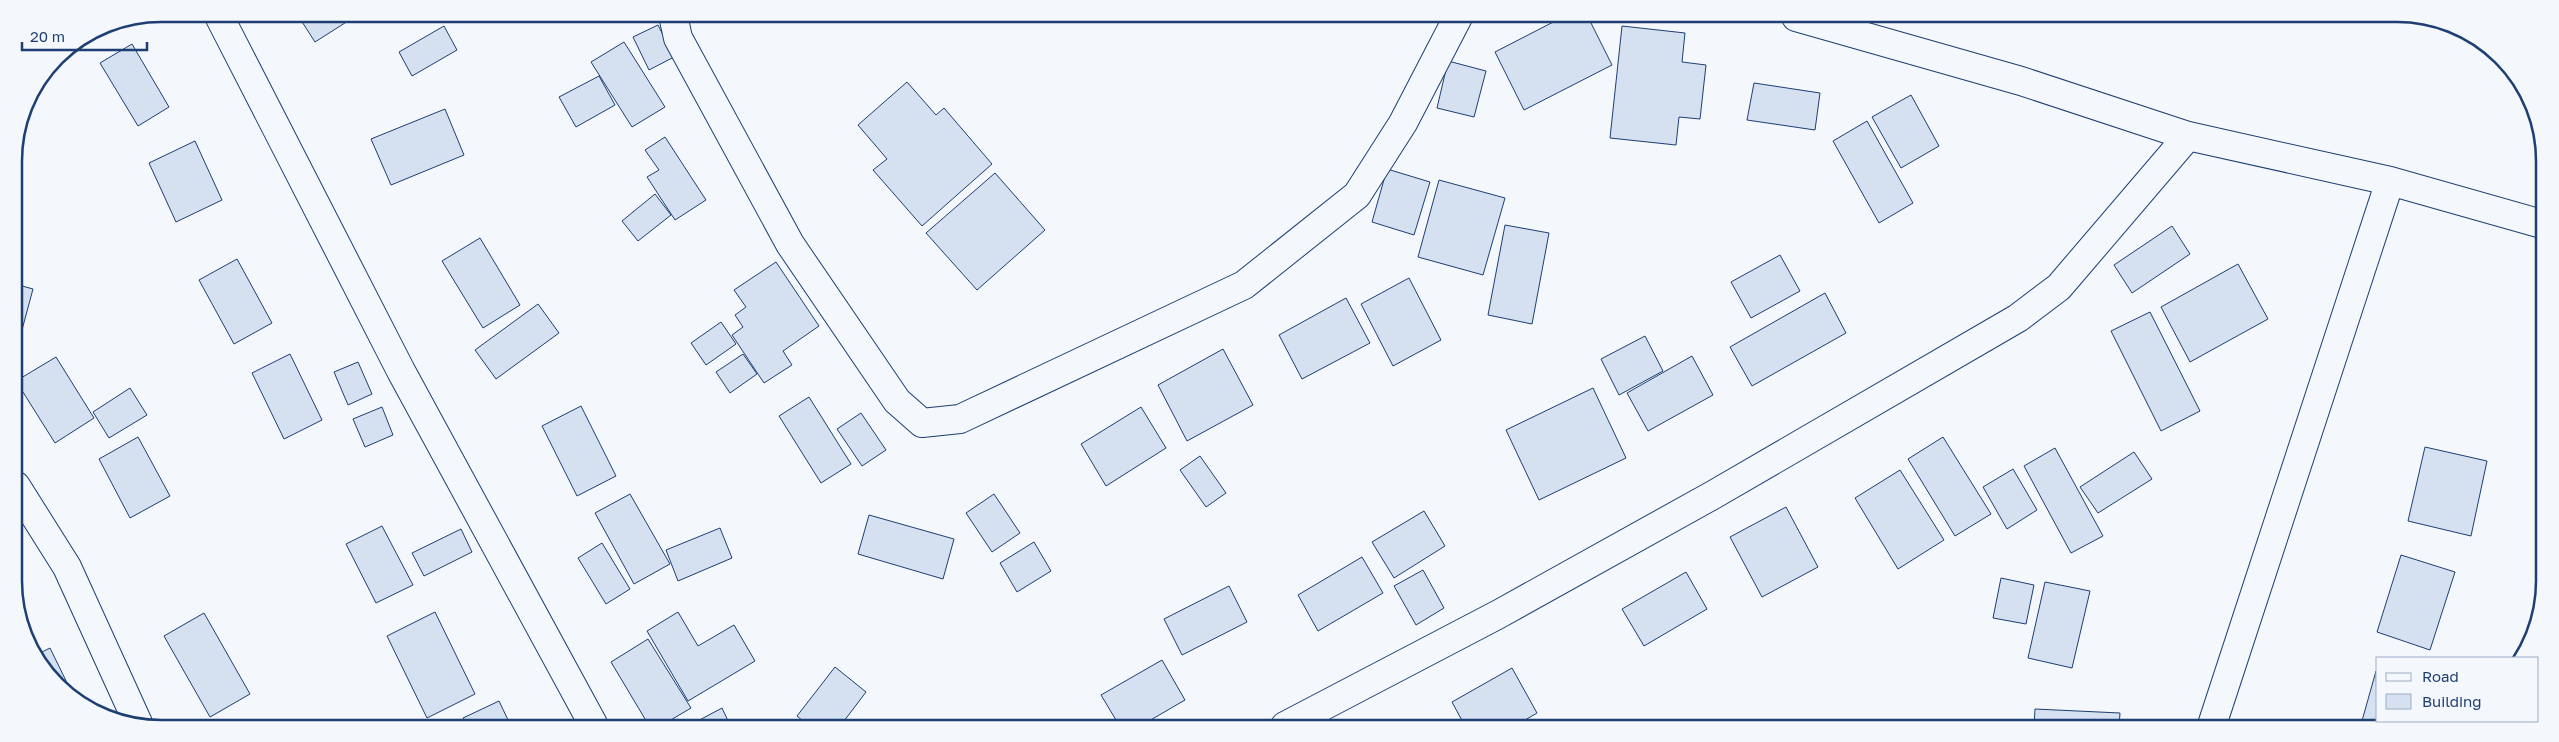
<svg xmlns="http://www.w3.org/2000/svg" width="2559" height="742" font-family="'Golos Text',sans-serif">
<rect width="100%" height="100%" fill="#f4f7fb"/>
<path fill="#d5e0f0" stroke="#1d3f73" d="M297,14h46l5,7 -33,21z
M1563,17h25l24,48 -88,45 -29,-58z
M658,25l16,32 -25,13 -16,-33z
M444,26l13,24 -45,26 -13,-24z
M1622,26l63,7 -3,29 24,3 -6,54 -21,-2 -3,28 -66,-7z
M624,42l41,65 -33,20 -41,-65z
M132,44l37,63 -31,19 -38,-63z
M1448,61l38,10 -12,46 -37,-9z
M599,76l16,29 -39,22 -17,-30z
M907,82l29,33 8,-7 48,56 -70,62 -49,-56 14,-11 -29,-34z
M1754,83l66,10 -5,37 -68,-10z
M1911,95l28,51 -38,22 -29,-51z
M445,109l19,46 -73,30 -20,-46z
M1867,121l46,82 -34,20 -46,-82z
M665,137l41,63 -31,20 -28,-43 12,-7 -14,-20z
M195,141l27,59 -46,22 -27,-59z
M1387,169l43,13 -16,53 -42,-13z
M995,173l50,57 -68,60 -51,-57z
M1439,180l66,18 -22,77 -65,-18z
M655,194l16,21 -33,26 -16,-20z
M1505,225l44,8 -17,91 -44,-9z
M2172,226l18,28 -58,39 -18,-28z
M480,238l40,67 -37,23 -41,-67z
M1780,255l20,36 -49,27 -20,-36z
M237,259l35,64 -38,21 -35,-64z
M776,262l43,64 -36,25 9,14 -28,18 -32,-48 11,-8 -8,-12 11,-8 -12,-17z
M2238,264l30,55 -78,43 -29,-55z
M1409,278l32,62 -48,26 -32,-62z
M15,284l18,5 -14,52 -4,-1z
M1825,293l21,40 -94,53 -22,-39z
M1346,298l24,45 -68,36 -23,-44z
M538,304l21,29 -63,46 -21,-29z
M2150,312l50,99 -39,20 -50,-100z
M721,322l15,22 -30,21 -15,-22z
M1645,336l18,35 -44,24 -18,-36z
M1223,349l30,56 -66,36 -29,-56z
M290,354l32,66 -38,19 -32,-66z
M743,354l14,20 -27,19 -14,-21z
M1692,356l21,39 -65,36 -21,-38z
M56,357l38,61 -39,25 -39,-62z
M358,362l14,32 -24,11 -14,-33z
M130,388l17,27 -38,23 -16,-26z
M1593,388l33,70 -87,42 -33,-70z
M809,397l42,67 -30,19 -42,-67z
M581,406l35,70 -39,20 -35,-70z
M382,407l11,28 -28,12 -12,-28z
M1141,407l25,41 -60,38 -25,-42z
M861,413l25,37 -24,16 -25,-37z
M138,437l32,59 -40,22 -31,-59z
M1943,437l48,77 -36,22 -47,-77z
M2425,447l62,14 -16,75 -63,-15z
M2055,448l48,88 -32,17 -47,-87z
M2134,452l18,27 -54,34 -18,-26z
M1200,456l26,37 -20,14 -26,-37z
M2013,469l24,41 -30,19 -24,-42z
M1900,470l44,70 -46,29 -43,-71z
M630,494l40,70 -36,20 -39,-71z
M994,494l26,39 -28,19 -26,-39z
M1786,507l32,60 -56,30 -32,-60z
M1424,511l21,35 -51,32 -22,-36z
M869,515l85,24 -11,40 -85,-25z
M382,526l31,59 -37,18 -30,-59z
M720,528l12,30 -54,23 -12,-31z
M461,529l11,23 -48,24 -12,-23z
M1034,542l17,29 -34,21 -17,-29z
M602,543l28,46 -24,15 -28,-46z
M2401,555l54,17 -25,78 -53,-18z
M1362,557l21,36 -65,38 -20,-36z
M1423,570l21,38 -28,17 -22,-39z
M1686,572l21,37 -63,37 -22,-37z
M2001,578l33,7 -8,39 -33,-6z
M2045,582l45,9 -18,77 -44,-10z
M1229,586l18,36 -65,33 -18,-36z
M435,612l40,82 -48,24 -40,-82z
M678,612l20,34 36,-21 21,36 -67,40 -41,-70z
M204,613l46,81 -40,23 -46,-81z
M648,639l43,69 -27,16h-16l-37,-62z
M50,648l22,45 -15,-8 -21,-30z
M1162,660l23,40 -43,25h-23l-18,-30z
M835,667l31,25 -25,33h-33l-11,-9z
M1512,668l25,45 -22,13h-50l-13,-24z
M2376,671l2,50h35l-1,6 -52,1z
M499,701l11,23h-44l-3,-6z
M722,708l8,17 -38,-1z
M2035,709l85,4 -1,14h-85z"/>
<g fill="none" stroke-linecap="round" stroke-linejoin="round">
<defs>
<path id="street" d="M218,14l183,357 192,353
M673,15l5,23 112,206 107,157 25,22 38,-4 284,-134 113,-90 46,-72 55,-106
M1796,17l225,64 167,55 202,45 152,43
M16,486l51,81 71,156
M1285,726l214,-112 214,-119 305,-177 41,-31 129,-151
M2211,728l179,-547"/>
</defs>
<use href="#street" stroke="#1d3f73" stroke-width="30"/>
<use href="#street" stroke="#f4f7fb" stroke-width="28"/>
</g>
<path d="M0 0H2559V742H0ZM161 22H2397A139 139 0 0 1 2536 161V581A139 139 0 0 1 2397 720H161A139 139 0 0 1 22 581V161A139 139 0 0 1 161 22Z" fill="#f4f7fb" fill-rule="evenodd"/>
<path fill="none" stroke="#1d3f73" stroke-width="2.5" d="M161 22H2397A139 139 0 0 1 2536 161V581A139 139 0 0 1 2397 720H161A139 139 0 0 1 22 581V161A139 139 0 0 1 161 22Z"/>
<rect x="2376" y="657" width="162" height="65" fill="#f4f7fb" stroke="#9eadc5"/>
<rect x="2386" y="673" width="25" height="8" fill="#f4f7fb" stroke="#9eadc5"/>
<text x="2422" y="682" font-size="15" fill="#1d3f73">Road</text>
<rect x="2386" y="694" width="25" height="15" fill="#d5e0f0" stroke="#9eadc5"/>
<text x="2422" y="707" font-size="15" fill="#1d3f73">Building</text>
<path d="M22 42v8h125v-8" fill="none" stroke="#1d3f73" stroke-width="2.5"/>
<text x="30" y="42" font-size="15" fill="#1d3f73" stroke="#f4f7fb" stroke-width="4" paint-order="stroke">20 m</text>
</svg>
